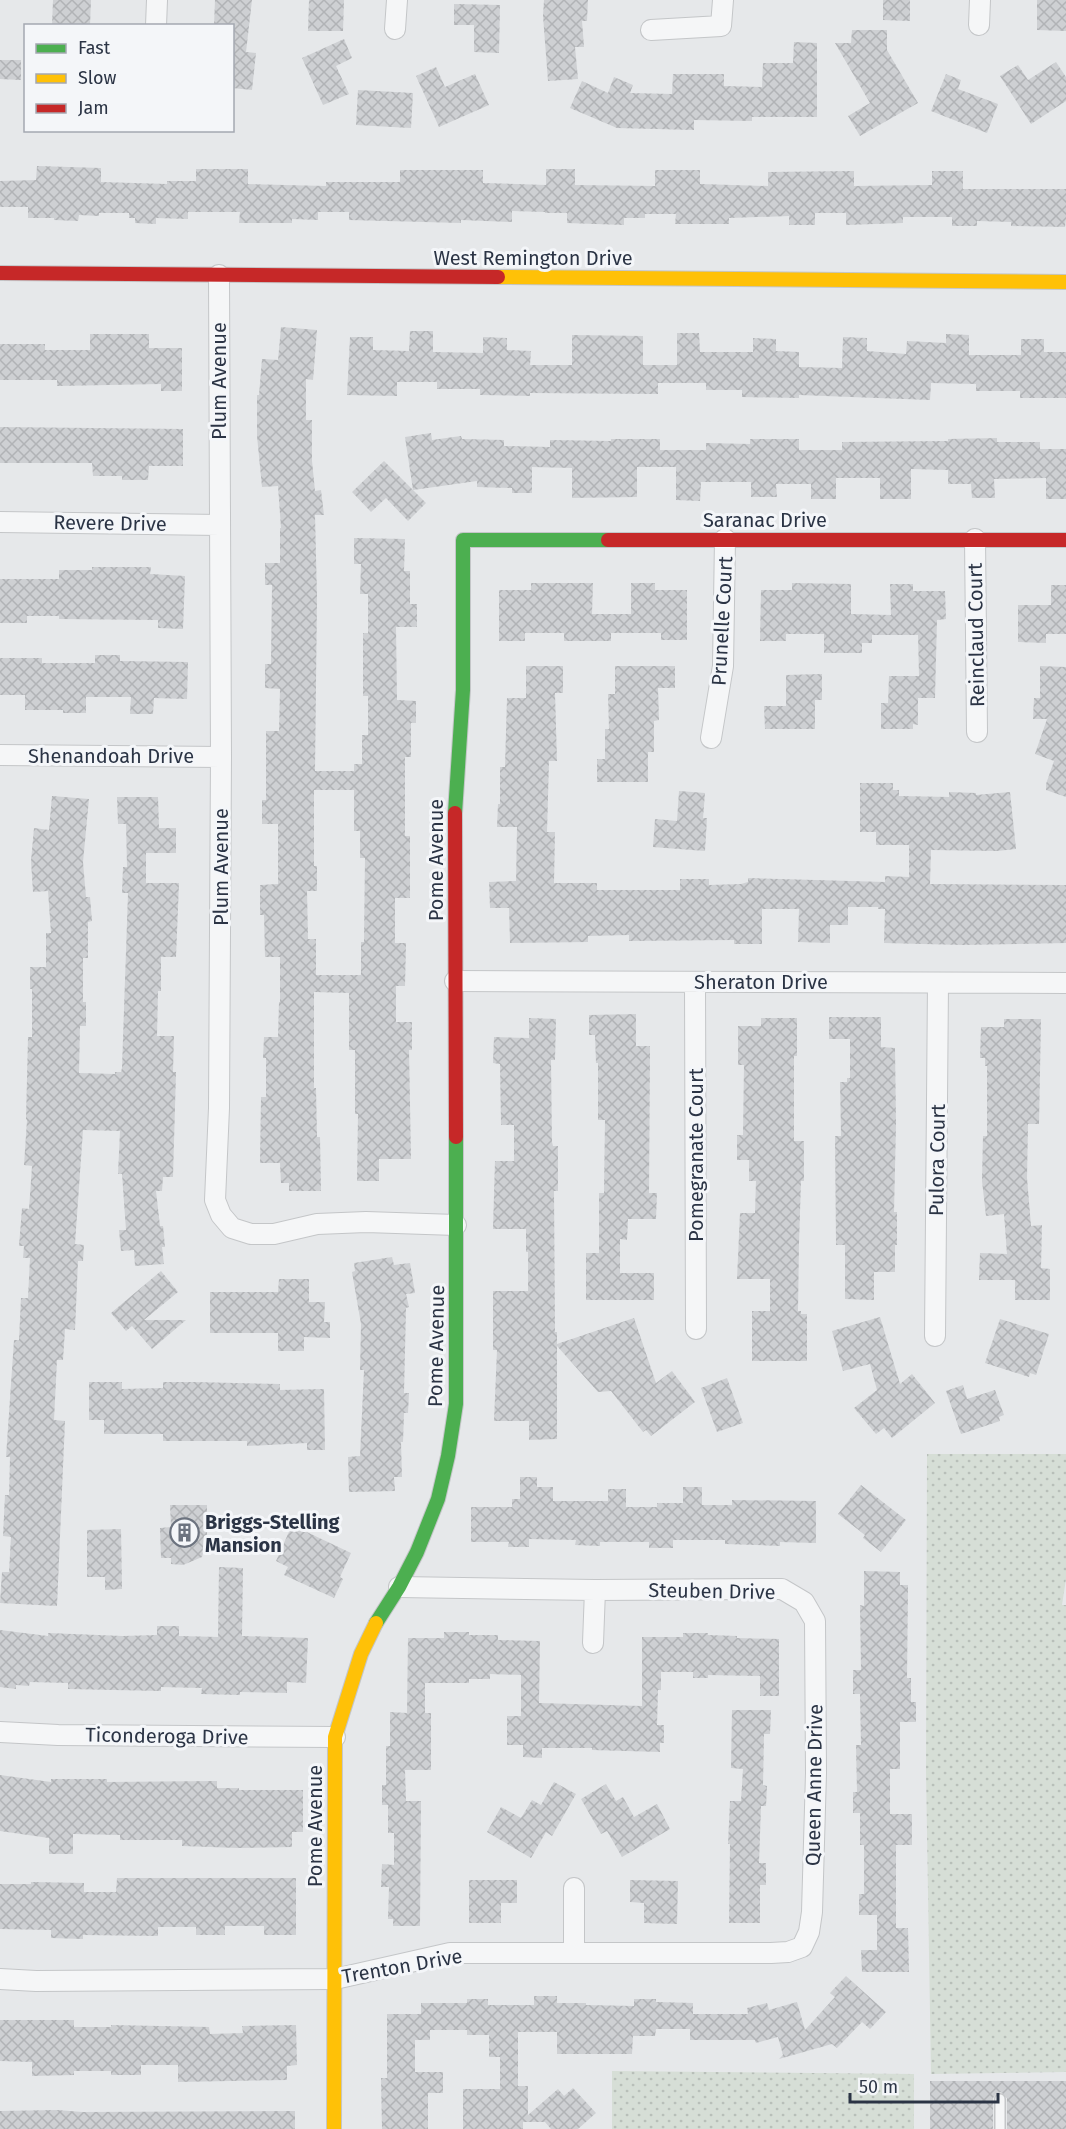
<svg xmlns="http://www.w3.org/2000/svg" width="1066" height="2129" font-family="'Fira Sans',sans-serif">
<defs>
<pattern id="grass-dots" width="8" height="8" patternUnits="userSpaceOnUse" patternTransform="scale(1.5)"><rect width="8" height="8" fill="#d6ded6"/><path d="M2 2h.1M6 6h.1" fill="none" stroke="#b8bfb9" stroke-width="1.8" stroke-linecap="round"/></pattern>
<pattern id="building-cross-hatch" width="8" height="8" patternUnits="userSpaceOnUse" patternTransform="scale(1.5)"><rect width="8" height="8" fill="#ced0d3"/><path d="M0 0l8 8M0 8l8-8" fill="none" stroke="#b1b3b6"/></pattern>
</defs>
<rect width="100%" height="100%" fill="#e6e8ea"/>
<path fill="url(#grass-dots)" d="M927,1454h139v125l-4,26h4v467l-135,2 -5,-302z
M612,2071l302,3v55h-302z"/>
<path fill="url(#building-cross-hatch)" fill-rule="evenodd" d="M53,0h38l-1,26h-38z
M215,0h37l-6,52 10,1 -4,37 -20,-2v-62h-18z
M309,0h35l-1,31h-35z
M544,0h44l-1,21h-5l2,26h-9l3,32 -30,2 -5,-65z
M883,0h27v21l-27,-1z
M1037,0h29v31l-29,-1z
M454,4l46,1 -1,48 -25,-1v-27h-20z
M852,30h35v20l31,53 -58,33 -12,-20 22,-13 -35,-60h16z
M344,39l8,19 -16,8 13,28 -26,11 -21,-47z
M794,42l23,1v74h-65v4l-58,-1v10l-77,-2 -47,-20 12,-27 26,12 6,-16 19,8 -3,8 42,1 1,-20h51v12l38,1 1,-24h30z
M0,60h21v20l-21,-1z
M1056,62l10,15v24l-35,23 -31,-48 18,-11 10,15z
M436,67l9,20 30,-13 14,31 -50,22 -23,-51z
M946,74l15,6 -3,9 40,15 -11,29 -56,-22z
M358,90l55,3 -2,35 -55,-3z
M37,166l64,2v14l66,2v-3h29v-12h52v15l78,2v-4h74v-12h83v13l63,2v-16h29v16l80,1v-16h45v14l68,2v-14l86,-1v15l78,-1v-14h31v18h103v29l-1,9 -54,-1v-4l-34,-1v5h-25v-9h-49v6l-57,2v-12h-31v12h-26v-9l-60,2v6h-54l1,-10h-31v4h-21v7l-57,-2v-10h-22v-1l-33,-1v11l-51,-2v3l-112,-3v-8h-31v8l-26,-1v4h-53l1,-11h-52v7l-32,-1v6l-21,-1v-5h-6v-5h-30v3l-20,-1 -1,6 -24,-1v-2h-26v-11h-28v-26l36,-1z
M281,327l36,3 -4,50 -7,-1v41h6v41l3,30 6,-1 3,25h-9l2,82 -2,174h39v-7h8v-29h6v-39h-5v-63h5v-39h-8l1,-30h-7v-26l51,1 -1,32h6v33h7v23h-21l1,73 19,1v22h-5v34h-6v79h5v62h-15v45h11l-1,43h-9v36h16v28h-3l2,109h-32v22h-22l1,-67h-3v-64h-6v-57l-35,-1v96h2l1,49h3l1,54h-32v-8h-8l-1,-20h-20l1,-66h5v-39h-3l1,-21h14l1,-35h1v-45h-15l-1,-42h-4v-30l18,-1v-60h-16v-24h4v-69h13l1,-42 -15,-1v-24h6l1,-79h-7v-22h15v-35h1l-3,-42 -16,1 -5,-51v-41h2l3,-36 16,1zM314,790h40v41h6v27h5l-1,84h-3v33h-45v-36h-8l-1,-48h10v-25h-3z
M410,331h23v21l50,1v-16l24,1v12l24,1 -1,14h42v-30l71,1v29h34v-32h22l1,19h53v-14l23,1v12l23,1v15l43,1 1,-31 24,1v13l39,3 1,-13 39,2v-9l23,1v20h52v-16h23v13h22v46h-46v-7h-44v-7l-45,-1 -1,17 -131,-5v3l-57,-1v-7h-36v-7h-48v11l-128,-1v3l-50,-1v-6h-43v-7h-40v14l-50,-1 3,-58h23v13l36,1z
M90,334h59v14h33v43h-21v-7l-104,2v-6h-57v-36h45v6h45z
M0,427l183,2v37h-34l-1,14h-26v-4h-29l-1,-13h-92z
M431,433l1,7 29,-4 1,3 42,1v6l46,1v-7l61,1v-2h49v11h46v-7l44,1v-5h49v11h43v-8l106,-1v-2l49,-1v4h43v7h26v50h-20v-21l-52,1 1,19h-23l-1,-14h-23v-14l-37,-1v30h-31v-21h-44v21h-25v-15h-35l1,13h-26v-15h-50l-1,19 -24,-1v-33h-39v30l-65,1v-30l-40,-1v26h-20v-5l-35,-1v-6l-64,9 -8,-53z
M384,461l42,42 -18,18 -22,-23 -15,14 -19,-20z
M92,567h59l-1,7 35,2 -2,53 -25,-1v-8l-99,-1v-3h-32v7h-27v-44h59v-9h33z
M531,583h62l-1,31h39v-31h24v7h32v50h-26v-7h-50v8h-47v-8h-39v8h-26v-51h32z
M792,583l59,1v30l40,1 -1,-31h23v7h32l1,28 -9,1 -2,78h-17v27l-5,-1v5h-32v-26h7l1,-27h30l-1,-41h-46v8h-10v10h-38v-19h-38v7h-26l1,-51h31z
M1051,585h15v49h-20v9l-28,-1v-37h33z
M95,655h25v6l68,1 -1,37 -33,-1 -1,16h-23l1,-17h-45v16h-23v-3h-38v-15h-25v-37h42v5h53z
M526,666h37v27h-8l2,68h-8l-2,71h8l-1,51h43v7h83v-11h29v6l32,-1 7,-2v-4l137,4v-6l24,1v-32h-33v-13h-16v-49h33v7h6v6l50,1v-5l27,1v2l34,-3 6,57 -19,2 -66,-1 -1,34 136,1v58l-103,2 -79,-2 1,-34h-7v-2h-30v18h-18v18l-32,-1 1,-33h-37v35h-28v-4l-105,1v-6l-41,1v6l-78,1 -1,-35h-19l-1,-26 27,-1 1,-54h-20l1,-23h2v-37h5l2,-69h19z
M615,666h60v22h-17l1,32 -5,1v31h-6v30h-51v-23h8v-30h4l-1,-35h7z
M1040,666l26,1v130l-20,-7v-6l8,-23 -19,-7 12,-35h-14l1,-21h6z
M822,674v26h-7v29h-50l-1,-23h22v-31z
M679,791l26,2 -2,25h4l-2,33 -52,-4 2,-28 22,2z
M52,796l37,3 -6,63 3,35h4l2,24 -4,1v36h-5v44h3v24h-6l-1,47 36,1v-2h6l1,-4 6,-175h-6l1,-26h4l-1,-43h-8l-1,-27h41l1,31h17v25h-30v30h33l-3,74h-15v34h-3l-1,45h17l-1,36h3l-3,105h-10l-1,14h-6l4,35h3l2,21h-3l2,17 -29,2 -1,-16 -13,1 -2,-21h7l-4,-56h-4l2,-43 -37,-1 -8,114 9,1 -1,16h-5l-3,69 -10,-1 -2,31h-6l-3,60 11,1 -8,185 -57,-3 2,-31h7l2,-35 -8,-1 2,-41h4l1,-38h-4l8,-117h5l2,-42h7l2,-40h-7l1,-12h-5l3,-38 7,1 3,-43 -8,-1 3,-45 -1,-1 2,-82h4v-48h-2v-22h16v-34h5l-3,-42 -15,1 -2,-31 3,-33 15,2z
M636,1014v32h14l-1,147h8l-1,26h-28l-1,21 -7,-1v34h34v27h-68v-47h13v-60h5l1,-73h-7v-57h-2l-1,-28h-6v-20z
M829,1017h52v30l14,1 1,76 -2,88h3v33h-2v27h-21v28l-29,-1v-54h-9l-1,-109h6l-1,-54h7v-4h3v-39h-21z
M529,1018l27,1 -1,41h-4l1,82 1,4h5v45h-4l1,141h2v12l77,-26 22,65 16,-12 23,31 -44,34 -5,-6 -3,2 -32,-41 -13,1 -41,-46v93l-28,1v-19h-35l3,-71h-4v-59h35v-39h-2v-23h-33l2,-68h19v-36h-13l-1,-61 -7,-1 1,-26 35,1z
M761,1018h36v38h-3v85h10v40h-3l-2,62 -1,68h3v3h6v47h-55v-50h18v-32h-33l3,-66h15l1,-32h-7v-21h-12v-25h6l1,-70h-6v-39h23z
M1004,1019h37l-2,105h-11l-1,54 4,48 11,-1 -1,43 9,1v31h-35v-20h-36l1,-27 27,1 -3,-40 -18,2 -4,-35 1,-45h4v-70h-2v-8h-5l1,-31h23z
M392,1257l2,8 16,-2 5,30 -9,1 3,13 -3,1 -2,85h5l-1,20h-4l-1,29h-2l1,35h-8l1,14 -46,1 -1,-35 12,-1 4,-86h-4l1,-46 -9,-52 3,-1 -1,-8z
M161,1271l17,21 -34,28h42l-34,29 -20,-23 -6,5 -15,-18z
M279,1279h30v23h16l-1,20h6v16l-26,-1v14h-26v-18h-68v-41h68z
M880,1317l20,67 12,-10 23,29 -43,35 -8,-10 -8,6 -22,-26 23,-18 -7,-26 -27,7 -11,-40z
M1000,1319l49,15 -13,41 -6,-2 -1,4 -44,-14z
M727,1378l16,45 -26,9 -16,-44z
M89,1382h33v7l41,-1v-6h31l86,2v6l44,-1 1,61h-18v-7l-60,3v-5h-84v-7h-59v-14h-15z
M963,1385l4,14 28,-9 9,25 -5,2 1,4 -39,13 -15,-43z
M520,1477h17v10h16v14h55v-12h18v18h31v-4h26v-16h19v18h30v-5l84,1v42l-36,-1v4l-24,-1 -31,-1v-4h-52v8h-24v-6h-49v4l-25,-1 1,-5 -47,-1v8h-21l1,-5h-38v-35h41v-8h8z
M861,1485l45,35 -25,32 -18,-14 2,-3 -27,-21z
M170,1505h37v33l-5,19 -19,8 -12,-1v-6h-10l-1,-30 11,-1z
M292,1525l59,28 -11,24 3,2 -9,19 -50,-23 4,-8 -12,-6z
M121,1529l1,60 -17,1v-13h-18v-47z
M219,1567l24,1 -1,68 66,2 -2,45 -19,-1v11l-47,-1v3l-39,-1 1,-6 -41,-1v4l-93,-2v-6l-38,-1 -1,4 -13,-1v4l-16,-2v-57l48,6v-3l75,3 34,-1v-9h22v10l39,1z
M864,1571l36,1v13h8l-1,93h4v24h5v20h-16v47h-10v45h22v31h-16v83h12l1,44h-47l-1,-22h16v-35h-18v-21h5v-49h-4v-32h-7v-21h4l-1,-47h5l-1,-51h-7v-24h8l-1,-65 4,1z
M444,1632h25v3h29v5l42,1 -1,62 103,3v-69h41v-4h25v2l29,1v2l42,1v57h-19v-20l-52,-1v3h-15v-6h-32v18h-3l-1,35h7v18h-4v9l-68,-2v-2h-50v10l-19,-1v-12h-16v-29h14v-41l-31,-1v5h-21v4h-44v30h6v57h-26l1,31h15l-1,125h-27v-7h-5l1,-32h-8l1,-23 12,1v-32h-6v-28h-6v-20h4v-39h4v-34l17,1 1,-75h36z
M732,1710h39l-1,24h-6l-1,51 4,1 -1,20h-5l-2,57h7v22h-6v38h-31l1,-79h-2l2,-43h11l2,-32 -12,-1z
M0,1775l51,7v-3h56v3l110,-1v7h22v2h64v42h-11v15l-54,1 -56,-2v-6h-62v-5l-47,-1v20h-24v-16l-49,-7z
M554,1782l22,12 -24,42 -6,-4 -15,26 -44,-26 14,-25 20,11 11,-18 9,5z
M606,1784l10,17 7,-4 11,20 23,-13 13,25 -48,28 -15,-26 -6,3 -20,-35z
M117,1878h179v57h-32v-9h-39v9h-29v-8h-38v9l-75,-1v4l-32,-1v-8l-51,-1v-45h31v-2l53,1v9h32z
M469,1880h48v23h-16v20h-32z
M630,1880l48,1 -1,43 -33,-1v-20l-14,-1z
M846,1976l40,36 -16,17 -8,-7 -25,26 -5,-4 -53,15 4,-4 -5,-18 -22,6 -1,-3h-65v-11h-34l-1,7h-22l-1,18h-75v-22h-39v54h10v29l30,-26 6,7 9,-8 23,25 -18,16h-27l-6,-7h-22v7h-60v-40h37v-32h-11v-22h-22v-5h-37v10h-15v32h28v21h-15v36h-46l-1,-51h6v-64h34v-11h46v-4h21v6h46v-9h23v7h29v2l48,1v-7h22v3l37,1v11h55l-1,-6 20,-5 2,7 28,-8 8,28 30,-33 -5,-4z
M0,2020h74v7h37v-2l98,2 1,7 33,-1 -1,-7 54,-1 1,40 -10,1v14l-109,2v-17h-37v10h-30v-4h-37v4l-42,1v-14l-32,-1z
M930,2081h136v48h-59v-31l-6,-6 -5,2 -3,4v31h-63z
M57,2110l25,2 213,-1v18h-295v-18z"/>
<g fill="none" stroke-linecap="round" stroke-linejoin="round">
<defs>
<path id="lane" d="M1000,2099v30"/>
<path id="street" d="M979,25l1,-25
M156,26l1,-26
M395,29l2,-29
M651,30l70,-4 2,-26
M219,275l2,482 -2,351 -4,92 6,15 11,13 19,6h23l43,-10 49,-2 90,3
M0,522l220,3
M975,539l2,193
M711,738l12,-72 2,-127
M0,755l221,2
M455,981l611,2
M695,982l1,347
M935,1336l3,-353
M593,1643l2,-53
M0,1732l58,3 277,2
M574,1953v-65
M0,1979l36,2 299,-2 115,-26h321l17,-1 14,-5 7,-15 3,-20 4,-139 -1,-152 -11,-19 -22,-13 -187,1 -196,-3"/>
<path id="fast" d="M455,813l8,-123v-150h145
M376,1623l23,-36 18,-35 21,-53 10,-43 8,-52v-267"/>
<path id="slow" d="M498,277l568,5
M334,2129l1,-392 26,-83 15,-31"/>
<path id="jam" d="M0,273l498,4
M608,540h458
M455,813l1,324"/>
</defs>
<use href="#lane" stroke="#c4c6c8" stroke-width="12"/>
<use href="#street" stroke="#c4c6c8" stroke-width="22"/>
<use href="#fast" stroke="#c4c6c8" stroke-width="16"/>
<use href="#slow" stroke="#c4c6c8" stroke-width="16"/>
<use href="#jam" stroke="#c4c6c8" stroke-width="16"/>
<use href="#lane" stroke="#f5f6f7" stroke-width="9"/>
<use href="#street" stroke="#f5f6f7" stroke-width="20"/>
<use href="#fast" stroke="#4caf50" stroke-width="14"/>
<use href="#slow" stroke="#ffc107" stroke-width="14"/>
<use href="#jam" stroke="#c62828" stroke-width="14"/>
</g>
<defs>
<symbol id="building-ring" viewBox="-11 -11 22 22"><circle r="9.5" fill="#f4f6f9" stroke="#6c737f" stroke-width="1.5"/><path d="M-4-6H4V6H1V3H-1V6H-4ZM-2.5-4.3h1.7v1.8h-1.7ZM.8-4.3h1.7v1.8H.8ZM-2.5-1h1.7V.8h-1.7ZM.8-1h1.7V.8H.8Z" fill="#6c737f"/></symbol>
</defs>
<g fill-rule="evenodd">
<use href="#building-ring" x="168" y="1516" width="33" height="33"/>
</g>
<g text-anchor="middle" stroke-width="6" stroke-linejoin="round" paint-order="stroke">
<g font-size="20" fill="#2b3445" stroke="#f4f6f9">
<text x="533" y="265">West Remington Drive</text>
<text transform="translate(219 381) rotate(-90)" y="7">Plum Avenue</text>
<text x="765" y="527">Saranac Drive</text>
<text transform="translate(110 523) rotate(1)" y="7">Revere Drive</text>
<text transform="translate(722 621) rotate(-87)" y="7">Prunelle Court</text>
<text transform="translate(976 635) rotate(-91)" y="7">Reinclaud Court</text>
<text x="111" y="763">Shenandoah Drive</text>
<text transform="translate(436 860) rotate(-90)" y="7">Pome Avenue</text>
<text transform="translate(221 867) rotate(-90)" y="7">Plum Avenue</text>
<text x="761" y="989">Sheraton Drive</text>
<text transform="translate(696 1155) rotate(-90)" y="7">Pomegranate Court</text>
<text transform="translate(937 1160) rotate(-89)" y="7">Pulora Court</text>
<text transform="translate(436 1346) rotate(-89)" y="7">Pome Avenue</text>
<text transform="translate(712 1591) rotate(1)" y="7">Steuben Drive</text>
<text transform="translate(167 1736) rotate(1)" y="7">Ticonderoga Drive</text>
<text transform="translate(814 1785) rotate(-89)" y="7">Queen Anne Drive</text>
<text transform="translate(315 1826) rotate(-90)" y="7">Pome Avenue</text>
<text transform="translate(402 1966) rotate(-10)" y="7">Trenton Drive</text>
</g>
<g font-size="20" font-weight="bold" fill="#2b3445" stroke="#f4f6f9" text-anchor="start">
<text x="205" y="1529">Briggs-Stelling<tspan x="205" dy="23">Mansion</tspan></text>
</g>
</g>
<rect x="24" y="24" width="210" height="108" fill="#f4f6f9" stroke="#a4a8b1" stroke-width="1.5"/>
<rect x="36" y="44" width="30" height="9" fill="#4caf50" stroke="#a4a8b1" stroke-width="1.5"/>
<text x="78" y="54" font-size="18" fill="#2b3445">Fast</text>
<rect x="36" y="74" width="30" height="9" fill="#ffc107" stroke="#a4a8b1" stroke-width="1.5"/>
<text x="78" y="84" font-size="18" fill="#2b3445">Slow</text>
<rect x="36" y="104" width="30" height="9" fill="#c62828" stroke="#a4a8b1" stroke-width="1.5"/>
<text x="78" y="114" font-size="18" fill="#2b3445">Jam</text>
<path d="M850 2093v9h148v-9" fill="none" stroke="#2b3445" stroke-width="3"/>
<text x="859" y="2093" font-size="18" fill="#2b3445" stroke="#f4f6f9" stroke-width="4.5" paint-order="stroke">50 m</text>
</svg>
